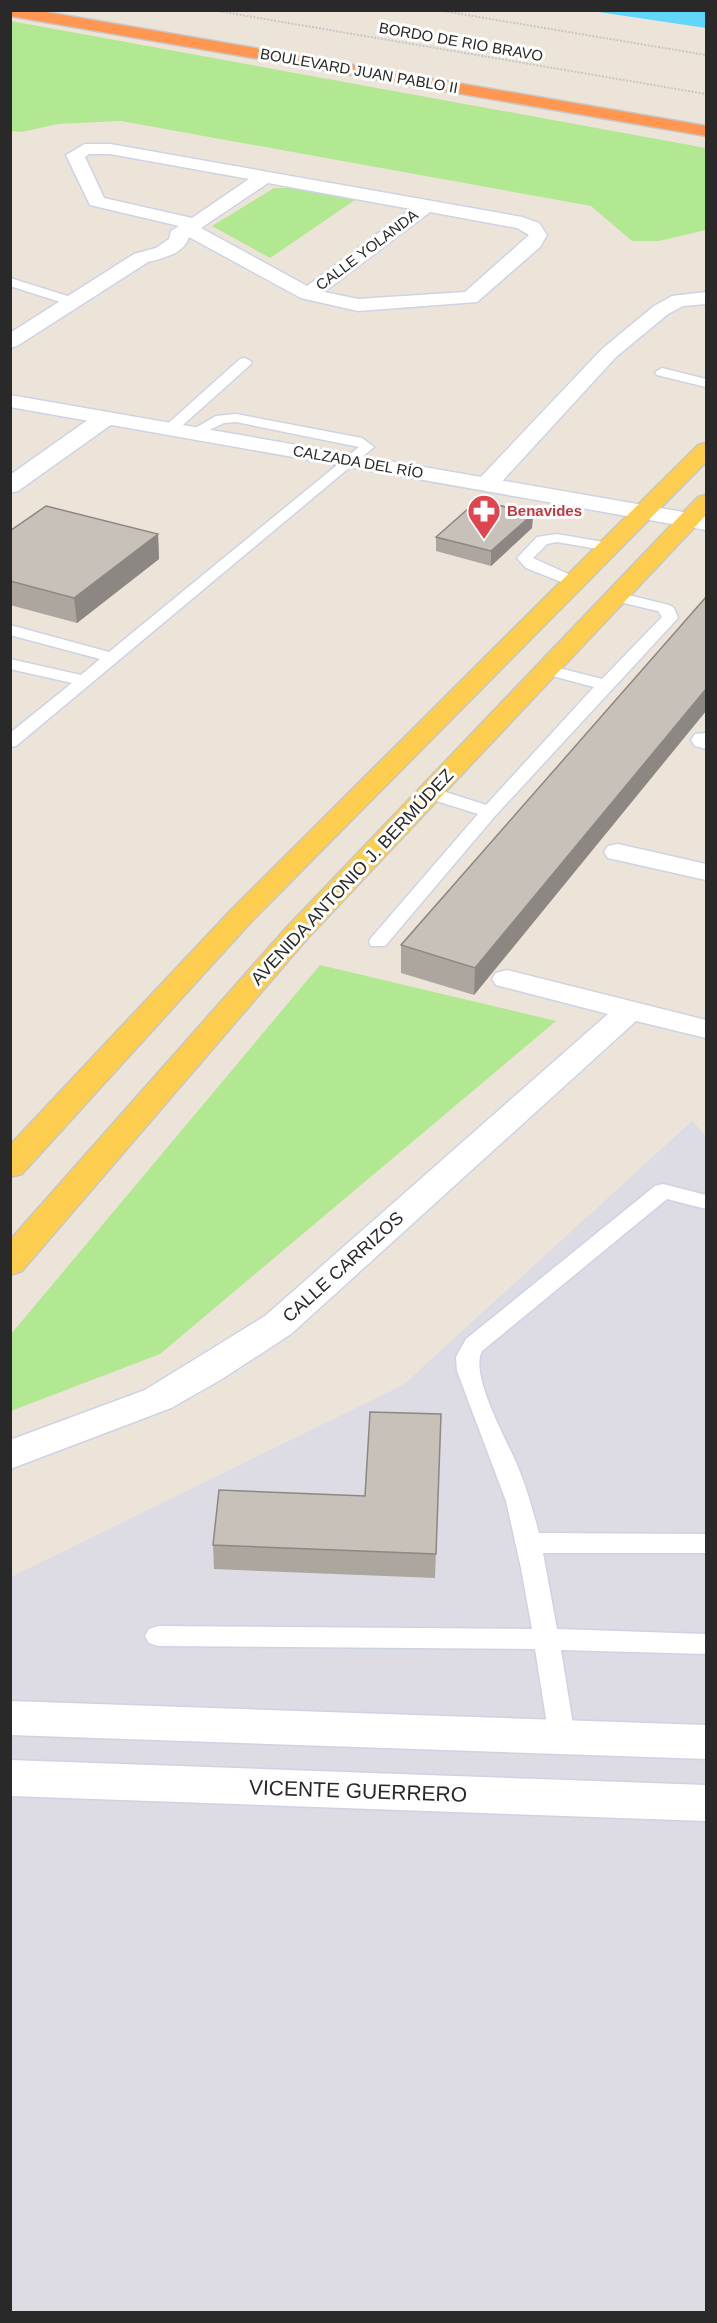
<svg xmlns="http://www.w3.org/2000/svg" width="717" height="2323" font-family="Arial,sans-serif">
<rect width="100%" height="100%" fill="#ede4d9"/>
<path fill="#dddbe4" d="M692,1121l14,15v1176h-695v-735l392,-192z"/>
<path fill="#b2e891" d="M11,21l695,127v82l-47,11h-27l-41,-35 -470,-85 -63,3 -36,8 -11,-1z
M274,188h16l65,12 -85,58 -58,-32z
M320,965l236,56 -396,333 -149,57v-77z"/>
<path fill="#62d6f9" d="M592,11h114v17z"/>
<g fill="none" stroke-linecap="round" stroke-linejoin="round">
<defs>
<path id="lane" d="M10,278l67,21 2,3 -6,4 -63,-20z
M245,358l7,4 -2,3 -76,68h-10v-6l76,-68z
M662,368l44,11v8l-49,-12 -2,-3z
M236,414l126,24 12,9 -358,299 -6,1v-14l62,-50 -62,-14v-10l71,16 19,-16 -90,-24v-10l99,27 250,-205 -123,-25 -12,1 -32,15 -7,-4 31,-18z
M557,534l52,9 7,4 -7,4 -52,-9 -10,2 -14,14 46,21 3,3 -3,3 -5,2 -48,-19 -9,-10 20,-21z
M616,592l53,13 5,3 4,10 -183,198 -110,130h-14l-2,-4 2,-4 107,-124 -54,-17 -3,-4 3,-4h12l50,16 108,-118 -53,-14 -2,-3 2,-3 6,-2 55,14 60,-62 -4,-6 -47,-11 -3,-3z
M663,1184l43,11v14l-39,-10 -185,152c-13,24 26,91 36,116 9,22 15,44 21,66l167,1v19h-163l14,76 149,5v20l-145,-4 14,87 -4,8 -9,3 -9,-3 -4,-8 -14,-88 -377,-3 -9,-3 -4,-7 4,-7 9,-3 374,3 -11,-61 -15,-67 -49,-130 -1,-14 10,-18 189,-153z"/>
<path id="street" d="M85,144h25l412,73 17,6 8,12 -7,12 -63,55 -119,9 -57,-13 -112,-61c-5,17 -26,21 -41,25l-131,84 -7,2v-15l124,-79 22,-6 13,-9 2,-8 8,-5 -89,-21 -24,-50zM89,154h21l139,25 -57,39 -88,-20 -19,-41zM268,183l143,26 -104,77 -106,-58zM430,212l87,16 12,7 -64,57 -107,7 -34,-7z
M706,292v12l-23,2 -15,8 -52,43 -121,132h-16l-3,-5 3,-5 123,-130 52,-43 18,-10z
M104,413l8,1 3,5 -3,5 -94,67 -8,2v-18l86,-61z
M706,733v16l-11,-3 -4,-6 4,-6z
M618,844l88,20v16l-98,-22 -4,-6 4,-6z
M507,970l199,50v18l-70,-17 -345,313 -69,45 -51,29 -161,61v-29l135,-50 120,-74 343,-302 -112,-29 -4,-6 4,-6z"/>
<path id="secondary" d="M10,395l696,121v14l-696,-123z
M10,1701l696,24v34l-696,-24z
M10,1760l696,25v36l-696,-25z"/>
<path id="primary" d="M706,443v19l-455,460 -229,252 -12,3v-32l221,-235 467,-465z
M706,495v20l-399,424 -285,332 -12,4v-35l277,-313 411,-430z"/>
<path id="highway" d="M10,10h24l672,116v10l-696,-120z"/>
</defs>
<use href="#lane" stroke="#ced3e4" stroke-width="3"/>
<use href="#street" stroke="#ced3e4" stroke-width="3"/>
<use href="#secondary" stroke="#ced3e4" stroke-width="3"/>
<use href="#primary" stroke="#c7c7c7" stroke-width="3"/>
<use href="#highway" stroke="#c7c7c7" stroke-width="3"/>
<path stroke="#c7c7c7" stroke-width="2" stroke-dasharray="2 1.5" stroke-linecap="butt" d="M212,10l494,84
M437,10l269,45"/>
<use href="#lane" fill="#fff" fill-rule="evenodd"/>
<use href="#street" fill="#fff" fill-rule="evenodd"/>
<use href="#secondary" fill="#fff" fill-rule="evenodd"/>
<use href="#primary" fill="#fccd4f" fill-rule="evenodd"/>
<use href="#highway" fill="#ff9652" fill-rule="evenodd"/>
</g>
<path fill="#aca69f" d="M533,514l-1,14 -41,38 -55,-15v-14z
M10,531l148,3 1,25 -82,64 -67,-18z
M706,597v114l-232,284 -73,-22v-28z
M441,1414l-6,164 -221,-9 -1,-24 152,-49z"/>
<path fill="#8c8782" d="M533,514l-1,14 -41,38v-15z
M158,534l1,25 -82,64 -3,-25z
M706,689v22l-232,284 1,-27z"/>
<path fill="#c8c1b9" stroke="#8c8782" stroke-width="1.5" d="M478,500l55,14 -42,37 -55,-14z
M46,506l112,28 -84,64 -64,-17v-50z
M706,597v92l-231,279 -74,-23z
M370,1412l71,2 -5,140 -223,-9 6,-55 146,6z"/>
<defs>
<symbol id="pharmacy-pin" viewBox="-11 -11 22 30"><path d="M0 17L-7.5 6A9.5 9.5 0 1 1 7.5 6Z" fill="#e0444e" stroke="#fff"/><path d="M-2-6h4v4h4v4h-4v4h-4v-4h-4v-4h4Z" fill="#fff"/></symbol>
</defs>
<g fill-rule="evenodd">
<use href="#pharmacy-pin" x="465" y="492" width="38" height="52"/>
</g>
<g text-anchor="middle" stroke-width="6" stroke-linejoin="round" paint-order="stroke">
<g font-size="15" fill="#292929" stroke="#fff">
<text transform="translate(461 42) rotate(10)" y="5">BORDO DE RIO BRAVO</text>
<text transform="translate(359 71) rotate(10)" y="5">BOULEVARD JUAN PABLO II</text>
<text transform="translate(367 250) rotate(-37)" y="5">CALLE YOLANDA</text>
<text transform="translate(358 462) rotate(10)" y="5">CALZADA DEL RÍO</text>
</g>
<g font-size="15" font-weight="bold" fill="#be3a42" stroke="#fff" text-anchor="start">
<text x="507" y="516">Benavides</text>
</g>
<g font-size="18" fill="#292929" stroke="#fff">
<text transform="translate(352 877) rotate(-47)" y="6">AVENIDA ANTONIO J. BERMÚDEZ</text>
<text transform="translate(343 1267) rotate(-42)" y="6">CALLE CARRIZOS</text>
</g>
<g font-size="21" fill="#292929" stroke="#fff">
<text transform="translate(358 1791) rotate(2)" y="7">VICENTE GUERRERO</text>
</g>
</g>
<rect width="717" height="2323" fill="none" stroke="#292929" stroke-width="24"/>
</svg>
